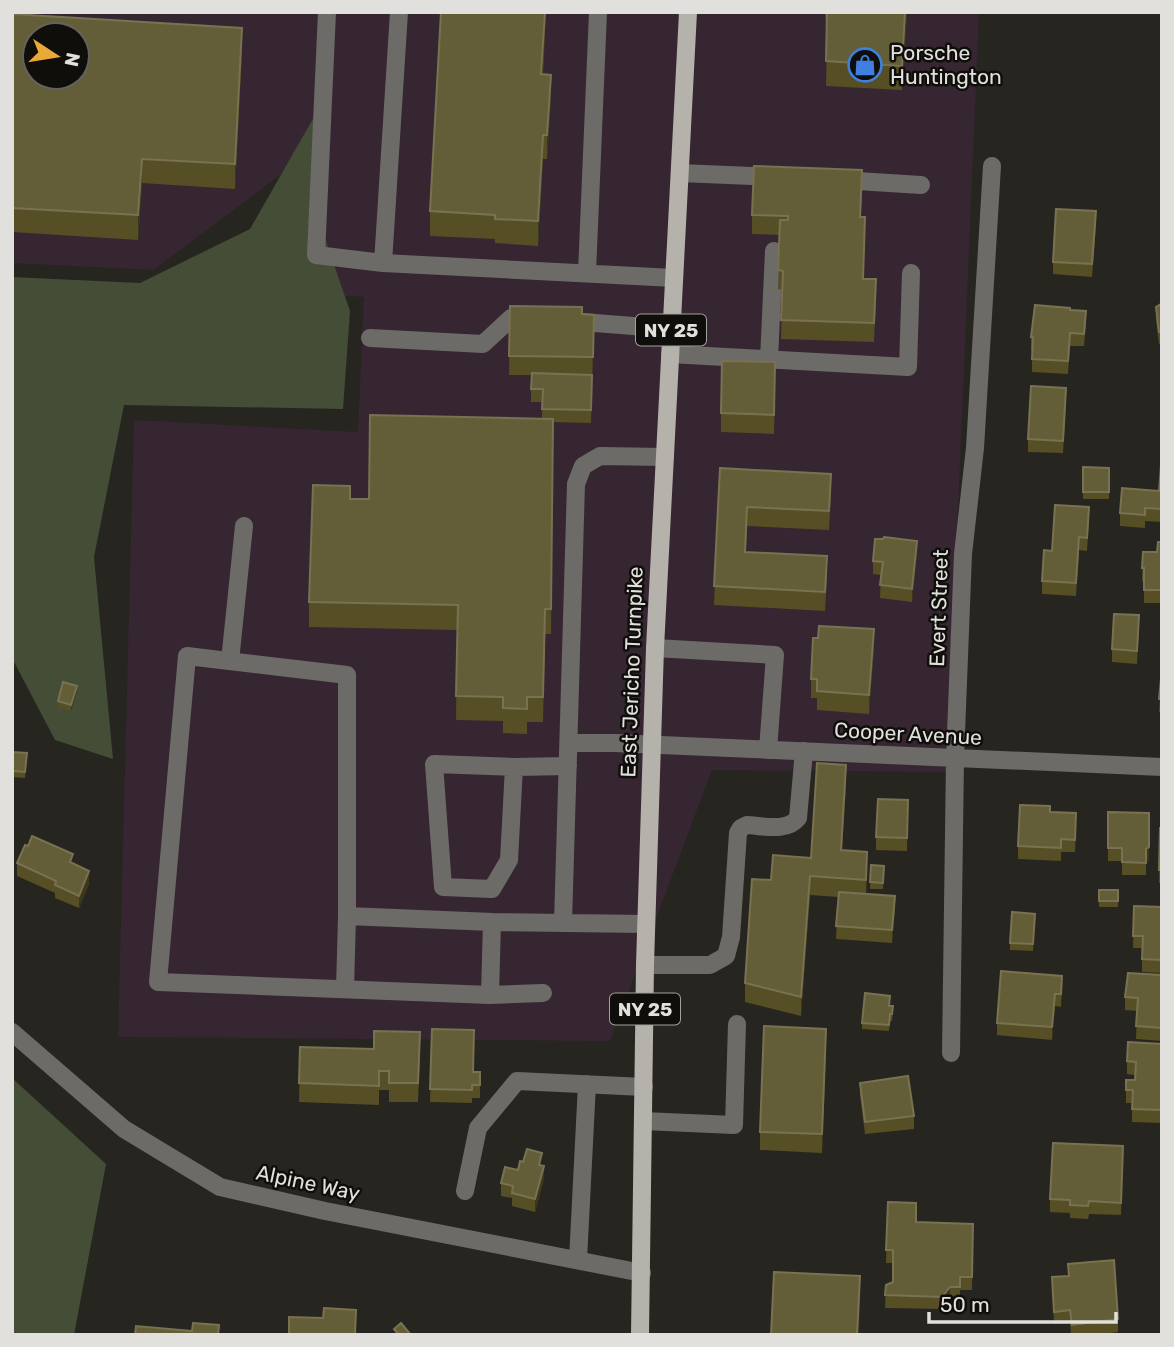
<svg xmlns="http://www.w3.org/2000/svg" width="1174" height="1347" font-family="Rubik,sans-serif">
<rect width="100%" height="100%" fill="#26251f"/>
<path fill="#362631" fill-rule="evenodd" d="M12,12h967l-32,760 -235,-2 -102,271 -492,-4 16,-617 224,12 6,-135 -69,-4 5,-133 -147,110 -141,-7zM35,35h42v42h-42z"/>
<path fill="#444e37" d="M318,110l1,111 31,90 -7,98 -219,-4 -30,152 19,202 -58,-19 -43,-82v-381l128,6 110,-54z
M12,1078l94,86 -32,171h-62z"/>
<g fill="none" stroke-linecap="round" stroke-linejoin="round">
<path stroke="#6d6b68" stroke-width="18" d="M327,12l-11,243 67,8
M399,12l-16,251 291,15
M680,173l98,4
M841,180l80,5
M587,273l11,-261
M570,321l101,8
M370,338l113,6 28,-26 21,1
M670,354l238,13 3,-94
M769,360l5,-109
M655,648l120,7 -7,95
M230,661l14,-135
M569,743h46l547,24
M514,767l-80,-3 9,123 49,2 17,-29 5,-93 54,-1
M492,922l-145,-6v-241l-160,-19 -29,326 332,13 2,-73 154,2
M563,923l13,-439 7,-18 17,-10 65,1
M645,965h65l16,-9 5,-19 7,-104 3,-5 6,-3c17,1 40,7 51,-7l6,-67
M345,989l2,-73
M490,995l53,-2
M12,1032l112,97 96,58 105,24 317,62
M951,1053l4,-294 8,-205 12,-106 17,-282
M643,1121l91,4 3,-101
M465,1191l13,-63 39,-47 127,6
M578,1260l9,-176"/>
<path stroke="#b5b1ab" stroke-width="18" d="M640,1335l5,-370 10,-317 33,-636"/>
</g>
<path fill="#564e25" d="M546,12l-3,63 8,24 -4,60h-4l-5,87 -43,-3v-4l-65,-3v-25z
M825,12h82l-5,78 -76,-4 1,-51z
M12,14l230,38 -7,137 -93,-6 -4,57 -126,-8z
M862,189l-1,28 4,18 -2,44 13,19 -2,44 -93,-3 1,-49 -4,-1 2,-54 -28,-1v-19z
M1096,224l-4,53 -39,-3v-12z
M1161,304l1,40h-3l-3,-24v-13z
M510,306l72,8 12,1 -3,108 -38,-1 -2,212h-6l-2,88h-16v12l-24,-1v-12l-47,-1 1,-90 -148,-3v-25l41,-103h19l173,-80v-17h-11v-27h-22z
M1070,310l16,13 -2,23h-14l-2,28 -36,-2v-22h-1v-13z
M775,381l-1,53 -53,-2v-19z
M1066,401l-3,52 -35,-1v-13z
M1162,452v70l-17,-1v7l-25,-2v-13l39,-22z
M1083,467l26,1v31h-26z
M720,468l111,24 -2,38 -82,-4 -1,26 81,23 -2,36 -111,-6z
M1089,520l-2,31 -8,-1 -3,46 -34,-2v-13l10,-30z
M1162,542v61h-18v-22h-2l1,-29h14z
M917,553l-5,49 -32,-4 1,-23 -8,-1v-13z
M1139,628l-2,36 -25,-2v-13z
M874,648l-5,66 -52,-4v-12h-6v-19z
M1162,669v43h-3z
M77,692l-6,19 -13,-3v-7z
M12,752l15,1 -2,25 -13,-1z
M846,784l-4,66 25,21 -1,23 29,14 -3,35 -56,-4 2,-42 -28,-2 -9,121 -56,-14v-19l66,-125z
M908,800l-1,51 -31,-1v-13z
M1108,812l41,48 -3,2v13h-24v-14h-14z
M1076,826l-1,26h-14v9l-43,-2v-13z
M1160,828h2v55h-3z
M17,863l56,1 16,20 -10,24 -24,-10v-5l-38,-17z
M871,865l13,1 -1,23h-13z
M1099,890h19v17h-19z
M1134,906l28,1v66l-20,-1v-24h-9z
M1035,914l-2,37 -23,-1v-7z
M1162,975v66l-26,-2 1,-28 -12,-1v-13z
M1062,989l-1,18 -6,-1 -3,34 -55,-5v-12z
M889,1006l4,6 -1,9h-2l-1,10 -27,-2v-6z
M432,1029l42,43h6v26h-8v5l-42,-1z
M1162,1044v67l-1,12 -29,-1v-19h-6v-23h9v-5l-8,-1v-13z
M300,1047l120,4 -2,51h-29v-12h-10v15l-80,-3z
M826,1048l-4,105 -62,-3v-18z
M860,1083l54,33v13l-49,5 -5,-39z
M1123,1159l-2,56 -32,-1 -1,5 -18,-1v-5l-20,-1v-13z
M542,1166l2,13 -9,33 -23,-6v-8l-11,-2v-13l17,-13z
M888,1202l28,20 57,2 -1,66h-12v10h-10l-8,9 -57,-1 1,-23 7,-3v-19h-7z
M1068,1264l50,55v13l-23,3h-24l-1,-12 -16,1 -2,-47 16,-1z"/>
<path fill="#3c371a" d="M545,12h1l-5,87v-25z
M905,12h2l-5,78v-24z
M242,28v24l-7,137v-25z
M551,75v24l-4,60v-24z
M543,135v24l-5,87v-25z
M142,159v24l-4,57v-25z
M1066,388v13l-3,52v-12z
M917,541v12l-5,49v-13z
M874,629v19l-5,66v-19z
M77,686v6l-6,19v-6z
M846,765v19l-5,85v-19z
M1149,813v47l-3,2v13v-26z
M867,852v19l-1,28v-19z
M89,871v13l-10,24v-12z
M810,876v19l-9,121v-19z
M895,896v12l-3,35v-13z
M1055,994v12l-3,34v-13z
M826,1029v19l-4,105v-19z
M544,1166v13l-9,33v-13z
M860,1276v25l-1,34h-2z
M950,1287v13l-8,9v-12z"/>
<path fill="#645e38" stroke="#787252" stroke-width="2" fill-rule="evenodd" d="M441,12h104l-4,62 10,1 -4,60h-4l-5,86 -43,-2v-4l-65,-4z
M827,12h78l-3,54 -76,-5z
M12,14l230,14 -7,136 -93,-5 -4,56 -126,-7zM35,35h42v42h-42z
M754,166l108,4 -2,47h5l-2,62h13l-2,44 -93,-3 2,-49 -5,-1 2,-50h8v-4l-36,-1z
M1056,209l40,2 -4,53 -39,-2z
M1161,304l1,28h-3l-3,-25z
M1035,305l35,3v2l16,1 -2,23 -14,-1 -2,28 -36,-2 1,-22h-2z
M510,306l72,1v7l12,1 -1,42 -84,-1z
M722,361l53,1 -1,53 -53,-2z
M532,373l60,2 -1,35 -49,-1 1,-20h-12z
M1031,386l35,2 -3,53 -35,-2z
M370,415l183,4 -2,190h-6l-2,88h-16v12l-24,-1v-11l-47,-1 2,-91 -149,-3 4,-117 37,1v13h19z
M1162,452v57l-17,-1v7l-25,-2 2,-25 37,3z
M1083,467l26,1v24h-26z
M720,468l111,6 -2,37 -82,-4 -2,45 82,4 -2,36 -111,-6z
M1055,505l34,2 -2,31 -8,-1 -3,46 -34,-2 2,-31 8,1z
M884,537l33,4 -5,48 -32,-4 3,-23 -10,-1 2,-22h8z
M1158,542h4v48h-18v-22h-2l1,-16h14z
M1114,614l25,1 -2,36 -25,-2z
M819,626l55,3 -5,66 -52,-4v-12h-6l2,-41h5z
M1162,669v30h-3z
M63,682l14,4 -6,19 -13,-4z
M12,752l15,1 -2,19 -13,-1z
M817,763l29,2 -5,85 26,2 -1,28 -56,-4 -9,121 -56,-14 7,-104 19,1 2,-25 38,3z
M878,799l30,1 -1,38 -31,-1z
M1020,805l30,1v6l26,1 -1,27 -14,-1v9l-43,-2z
M1108,812l41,1v34l-3,2v14l-24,-1v-14h-14z
M1160,828h2v42h-3z
M32,836l41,18 -3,8 19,9 -10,25 -24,-11 1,-4 -39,-18 8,-18 3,1z
M871,865l13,1 -1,17 -13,-1z
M1099,890h19v11h-19z
M839,892l56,4 -3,34 -56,-4z
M1134,906l28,1v53l-20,-1 1,-23h-10z
M1012,912l23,2 -2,30 -23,-1z
M1001,971l61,5 -1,18h-6l-3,33 -55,-4z
M1128,973l34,2v53l-26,-2 2,-28 -13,-1z
M865,993l25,3 -1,10h4l-1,8h-2l-1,11 -27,-2z
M764,1026l62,3 -4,105 -62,-2z
M432,1029l42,1 -1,42h7v13h-8v5l-42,-1z
M374,1031l46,1 -2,51h-29v-12h-10v15l-80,-3 1,-36 74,2z
M1128,1042l34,2v54l-1,12 -29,-1 1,-19h-7v-10h9l1,-18 -9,-1z
M908,1076l6,40 -49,6 -5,-39z
M1053,1143l70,3 -2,57 -32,-2 -1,5 -18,-1v-5l-20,-1z
M527,1149l15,4 -3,12 5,1 -9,33 -23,-6 1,-7 -12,-3 4,-16 13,3 2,-9 3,1z
M888,1202l28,1v19l57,2 -1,53h-12v10h-10l-8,10 -57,-2 1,-10 7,-3v-32h-7z
M1114,1260l4,59 -46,6 -2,-15 -16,2 -2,-35 17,-1 -1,-12z
M774,1272l86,4 -3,59h-86z
M324,1308l32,2 -1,25h-66v-18l34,1z
M193,1323l26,2 -1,10h-83l1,-9 56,5z
M401,1323l10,12h-12l-5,-6z"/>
<defs>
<symbol id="shop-ring" viewBox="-11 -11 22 22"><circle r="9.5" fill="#0f0e0b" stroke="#3f7fe0" stroke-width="1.5"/><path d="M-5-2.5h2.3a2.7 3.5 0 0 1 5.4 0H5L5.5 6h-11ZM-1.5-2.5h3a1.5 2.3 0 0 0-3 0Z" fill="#3f7fe0"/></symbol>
</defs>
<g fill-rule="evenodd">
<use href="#shop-ring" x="846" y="46" width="38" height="38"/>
</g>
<g text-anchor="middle" stroke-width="5" stroke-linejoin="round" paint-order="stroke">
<g fill="#0f0e0b" stroke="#a2a19d" stroke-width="2">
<rect x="636" y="314.5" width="70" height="31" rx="5"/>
<rect x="610" y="993.5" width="70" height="31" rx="5"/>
</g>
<g font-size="19" font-weight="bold" fill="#e1e0dc">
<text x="671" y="337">NY 25</text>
<text x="645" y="1016">NY 25</text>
</g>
<g font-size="21" fill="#e1e0dc" stroke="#0f0e0b" text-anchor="start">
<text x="890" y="60">Porsche<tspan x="890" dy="24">Huntington</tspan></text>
</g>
<g font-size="21" fill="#e1e0dc" stroke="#0f0e0b">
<text transform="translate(939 608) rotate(-88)" y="7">Evert Street</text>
<text transform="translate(632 672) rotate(-88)" y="7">East Jericho Turnpike</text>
<text transform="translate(908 734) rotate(3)" y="7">Cooper Avenue</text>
<text transform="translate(308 1183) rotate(12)" y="7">Alpine Way</text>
</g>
</g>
<rect width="1174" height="1347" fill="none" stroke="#e1e0dc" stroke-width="28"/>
<g transform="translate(56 56) rotate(102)"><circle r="33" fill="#0f0e0b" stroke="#63625f" stroke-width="2"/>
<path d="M0-5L12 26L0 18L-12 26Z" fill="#eaaa39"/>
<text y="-10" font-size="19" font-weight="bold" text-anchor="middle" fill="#e1e0dc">N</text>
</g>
<path d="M929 1312v10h187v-10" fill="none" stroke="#e1e0dc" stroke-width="3.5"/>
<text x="940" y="1312" font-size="21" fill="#e1e0dc" stroke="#0f0e0b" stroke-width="5" paint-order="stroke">50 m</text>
</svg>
